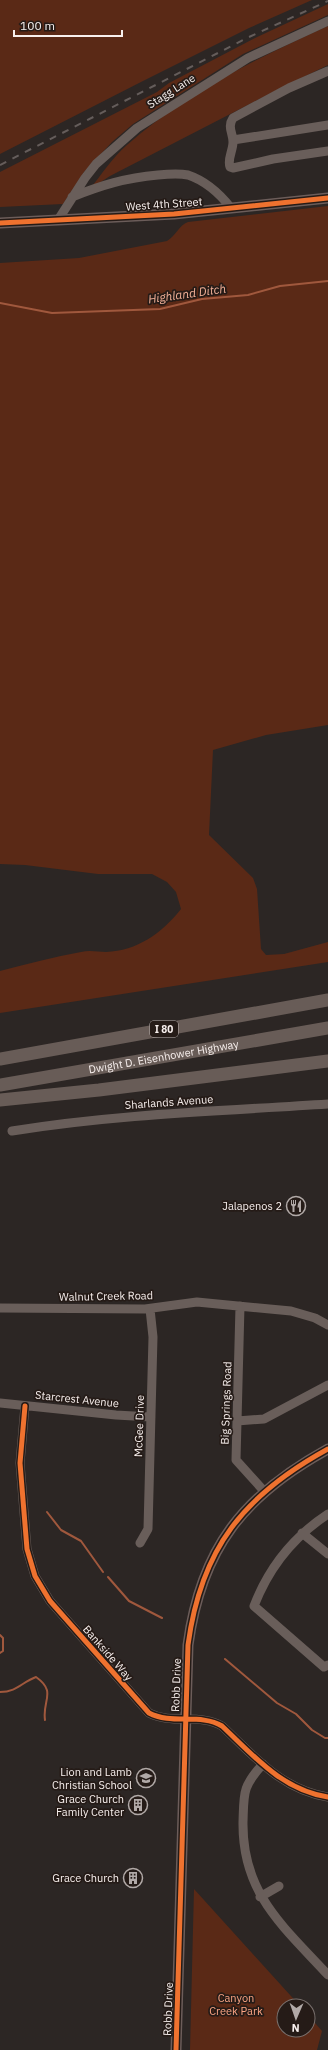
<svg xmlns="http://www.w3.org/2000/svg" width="328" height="2050" font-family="'IBM Plex Sans',sans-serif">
<rect width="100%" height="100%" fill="#2c2624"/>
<path fill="#5a2916" d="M0,0h312l-63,28 -108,54 -141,72z
M328,4v11l-85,39 -110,70 -21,18 -28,30 -21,32 -63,3v-35l157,-80 12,-9 86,-45z
M328,26v39l-49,24 -169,87 -20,13c11,-14 23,-32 37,-44 57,-51 132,-88 201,-119z
M328,206v519l-62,10 -53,15 -4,85 44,43 4,11 4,60 5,6 18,-1 44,-12v20l-328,51v-42c27,-7 54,-14 81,-19 9,-2 17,0 25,0 31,-1 56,-19 75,-43l-5,-17 -9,-10 -15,-8h-54l-73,-9 -25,-1v-601l79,-5 88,-17c9,-5 12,-16 21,-19z
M194,1889l106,117h-16v24h24v-15l14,16 -5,19h-127z"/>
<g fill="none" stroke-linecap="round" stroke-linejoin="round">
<path stroke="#a0583d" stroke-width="2" d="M0,303l52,10 108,-4 42,-10 46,-4 32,-9 48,-5
M47,1512l14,18 20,11 22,31
M108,1577l21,24 33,17
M0,1635l3,3v13l-3,2
M225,1659l52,44 19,11 16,16 13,8h3
M0,1692c17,0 22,-10 36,-15 21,15 6,23 9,43"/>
<path stroke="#695e5a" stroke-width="9" d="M328,71l-39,17 -56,30c-6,9 0,15 0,24 0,9 -6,17 -3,25l3,1 40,-9 55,-8
M233,140l95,-15
M72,197c30,-12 53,-19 86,-22 9,-1 21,-2 30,0 18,6 32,19 43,33
M58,220l27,-42 11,-14 41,-36 111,-70 80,-37
M12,1131c105,-17 211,-20 316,-27
M240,1306l-4,154 28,31
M0,1308l145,1 52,-7 94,9 24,7 13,7
M0,1403l116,12 35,2
M25,1406l-5,57 7,86 8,27 15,25 99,112c23,12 51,0 73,13 32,30 60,64 106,71
M237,1421l27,-2 64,-34
M328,1514c-35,23 -59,53 -74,92l70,61 4,-2
M302,1533l26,21
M140,1543l8,-14 5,-192 -3,-28
M263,1764c-21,23 -19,29 -20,58 -1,72 41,105 85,153
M260,1897l19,-11"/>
<path stroke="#6c5d5a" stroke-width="11" d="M0,223l174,-9 154,-16
M176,2050l12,-405c13,-97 56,-150 140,-196"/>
<g stroke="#685c57" stroke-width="13">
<path d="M0,1059l328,-59"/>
<path id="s1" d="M0,1085l328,-57"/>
<path d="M0,1100l99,-10 229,-29"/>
</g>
<path stroke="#655d5b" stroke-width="2" stroke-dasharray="7 7" stroke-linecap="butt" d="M0,165l249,-128 79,-36"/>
<defs>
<path id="cycleway" d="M0,223l174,-9 154,-16
M25,1406l-5,57 7,86 8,27 15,25 99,112c23,12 51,0 73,13 32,30 60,64 106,71
M176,2050l12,-405c13,-97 56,-150 140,-196"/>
</defs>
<use href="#cycleway" stroke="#251b17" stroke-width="8"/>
<use href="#cycleway" stroke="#ef722f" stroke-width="5"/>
</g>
<defs>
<symbol id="restaurant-ring" viewBox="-11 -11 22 22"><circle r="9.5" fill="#251b17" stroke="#b1a9a7" stroke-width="1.5"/><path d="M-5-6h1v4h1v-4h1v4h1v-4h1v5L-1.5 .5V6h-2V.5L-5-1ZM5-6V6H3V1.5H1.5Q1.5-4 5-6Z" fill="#b1a9a7"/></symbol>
<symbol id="school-ring" viewBox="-11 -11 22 22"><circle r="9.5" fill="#251b17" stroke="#b1a9a7" stroke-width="1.5"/><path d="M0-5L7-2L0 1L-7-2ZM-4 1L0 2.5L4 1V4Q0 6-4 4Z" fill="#b1a9a7"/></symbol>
<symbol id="building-ring" viewBox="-11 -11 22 22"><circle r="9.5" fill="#251b17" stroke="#b1a9a7" stroke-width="1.5"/><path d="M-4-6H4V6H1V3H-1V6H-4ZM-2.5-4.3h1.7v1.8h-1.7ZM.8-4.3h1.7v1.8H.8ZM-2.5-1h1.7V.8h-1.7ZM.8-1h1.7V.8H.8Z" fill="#b1a9a7"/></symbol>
</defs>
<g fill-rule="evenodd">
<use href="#restaurant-ring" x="285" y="1195" width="22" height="22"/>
<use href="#school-ring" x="135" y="1767" width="22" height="22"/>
<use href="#building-ring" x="127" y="1794" width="22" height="22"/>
<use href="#building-ring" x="122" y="1867" width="22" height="22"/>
</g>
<g text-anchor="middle" stroke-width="3.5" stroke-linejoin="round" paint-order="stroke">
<rect fill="#251b17" stroke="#b9b0ae" stroke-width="1" x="150" y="1021" width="28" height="16" rx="3"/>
<g font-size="10" font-weight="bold" fill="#f8f0ee">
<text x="164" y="1033">I 80</text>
</g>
<g font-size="11" fill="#f8f0ee" stroke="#251b17">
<text transform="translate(171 91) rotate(-32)" y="4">Stagg Lane</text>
<text transform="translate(164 204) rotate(-4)" y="4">West 4th Street</text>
<text dy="4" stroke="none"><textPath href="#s1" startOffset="166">Dwight D. Eisenhower Highway</textPath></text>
<text transform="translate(169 1102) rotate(-4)" y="4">Sharlands Avenue</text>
<text transform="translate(106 1296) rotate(-1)" y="4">Walnut Creek Road</text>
<text transform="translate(77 1399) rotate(6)" y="4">Starcrest Avenue</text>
<text transform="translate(226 1403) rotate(-88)" y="4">Big Springs Road</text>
<text transform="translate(139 1426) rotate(-88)" y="4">McGee Drive</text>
<text transform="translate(108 1653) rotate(49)" y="4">Bankside Way</text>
<text transform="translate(176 1685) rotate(-88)" y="4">Robb Drive</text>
<text transform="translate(168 2009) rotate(-88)" y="4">Robb Drive</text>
</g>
<g font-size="11" fill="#f8f0ee" stroke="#251b17" text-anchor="end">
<text x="282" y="1210">Jalapenos 2</text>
<text x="132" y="1776">Lion and Lamb<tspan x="132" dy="13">Christian School</tspan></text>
<text x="124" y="1803">Grace Church<tspan x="124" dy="13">Family Center</tspan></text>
<text x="119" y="1882">Grace Church</text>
</g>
<g font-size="11" fill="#fca584" stroke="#251b17">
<text x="236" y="2002">Canyon<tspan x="236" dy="13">Creek Park</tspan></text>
</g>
<g font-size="12" font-style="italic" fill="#f3b198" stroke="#251b17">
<text transform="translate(187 294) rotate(-8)" y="4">Highland Ditch</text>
</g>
</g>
<g transform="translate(296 2018) rotate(182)"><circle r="19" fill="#251b17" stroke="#79706d"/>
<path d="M0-3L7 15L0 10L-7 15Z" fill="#b1a9a7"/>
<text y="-6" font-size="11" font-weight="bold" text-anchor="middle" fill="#f8f0ee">N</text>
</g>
<path d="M14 30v6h108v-6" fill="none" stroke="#f8f0ee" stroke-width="2"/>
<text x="20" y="30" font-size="12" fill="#f8f0ee" stroke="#251b17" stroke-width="3" paint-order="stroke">100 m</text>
</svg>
